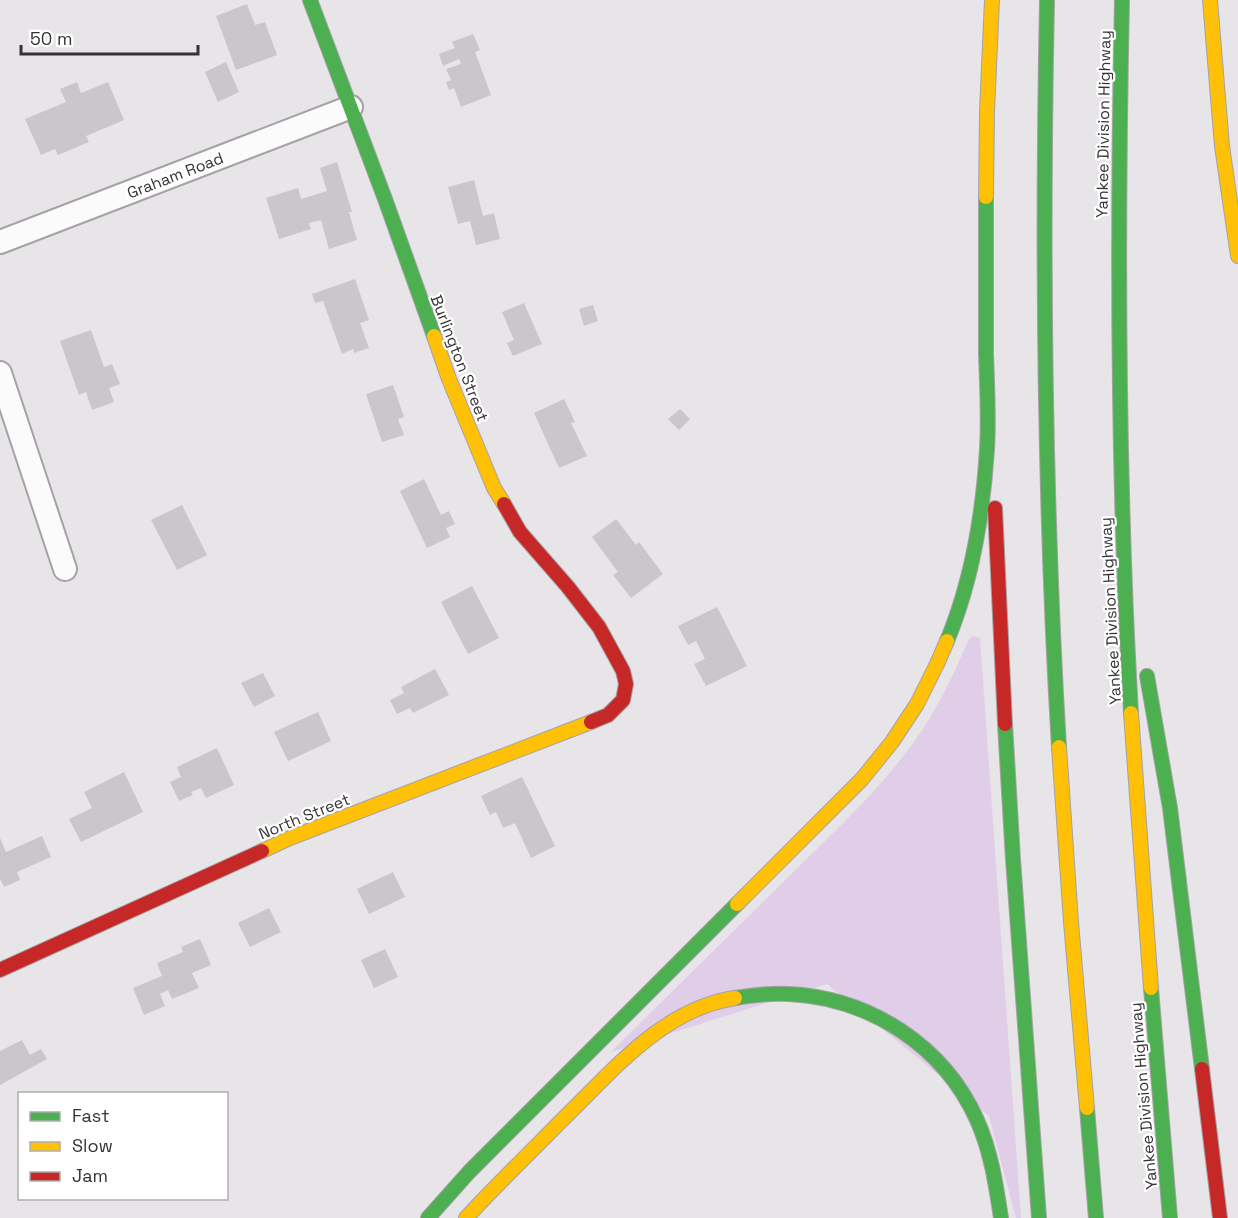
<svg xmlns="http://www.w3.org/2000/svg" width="1238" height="1218" font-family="'Space Grotesk',sans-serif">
<rect width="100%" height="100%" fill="#e8e5e9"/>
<path fill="#e0cde7" d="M973,636l7,2 41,580h-5l-27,-102 -162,-132 -216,68c59,-59 119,-117 178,-176 44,-43 91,-86 127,-137 22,-31 38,-65 53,-100z"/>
<path fill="#c9c7ca" d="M247,4l8,21 10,-3 12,33 -41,15 -20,-54z
M473,34l7,16 -5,2 16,43 -30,12 -7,-19 -5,2 -3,-8 5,-2 -5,-11 15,-5 -2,-5 -16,7 -4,-12 16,-6 -3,-6z
M226,62l13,30 -21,10 -13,-30z
M77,82l4,11 27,-11 16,38 -38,16 3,6 -31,13 -3,-6 -14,6 -16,-36 41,-17 -6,-13z
M337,162l15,50h-3l8,28 -28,9 -8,-29 -12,3 2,6 -32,10 -13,-41 32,-10 3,11 26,-8 -7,-23z
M474,180l9,36 11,-3 6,26 -24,6 -6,-24 -12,3 -10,-37z
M355,279l14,41 -9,3 9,25 -15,5 -1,-4 -11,5 -19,-53 -8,2 -3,-9z
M524,303l18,41 -29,12 -6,-13 7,-3 -12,-28z
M593,305l5,16 -14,5 -5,-17z
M91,330l13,37 8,-3 8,20 -11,4 5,14 -22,8 -6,-18 -7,3 -19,-54z
M393,385l11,32 -6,2 6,16 -22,7 -16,-48z
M564,399l11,23 -4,1 16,33 -28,12 -25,-55z
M680,409l10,10 -11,11 -11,-11z
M424,479l17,36 8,-4 6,13 -9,4 4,9 -23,11 -27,-57z
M182,505l25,50 -30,15 -26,-50z
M616,519l20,26 3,-3 24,32 -32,24 -18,-23 5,-3 -26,-35z
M472,586l27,52 -31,16 -27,-52z
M717,607l30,59 -41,20 -12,-22 11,-5 -9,-18 -8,4 -10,-19z
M435,669l14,26 -36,18 -3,-5 -13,6 -7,-14 14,-7 -3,-6z
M263,673l12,23 -21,11 -13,-24z
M318,712l13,29 -43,20 -14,-29z
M217,748l17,37 -28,13 -5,-10 -10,4 2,3 -14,6 -9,-19 11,-5 -4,-10z
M124,772l19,40 -62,30 -12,-23 23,-11 -8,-16z
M522,777l33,69 -24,12 -16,-35 -12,5 -7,-16 -6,3 -9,-19z
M42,836l9,21 -34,15 3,8 -16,7 -4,-8v-41l6,14z
M393,872l12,25 -36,17 -12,-25z
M269,908l12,24 -31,15 -12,-24z
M200,939l11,26 -19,8 7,15 -27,11 -4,-9 -8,4 5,12 -21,9 -11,-27 29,-12 -5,-13 26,-11 -2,-5z
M385,949l13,28 -24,11 -13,-28z
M22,1040l8,15 11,-6 6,10 -47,26v-34z"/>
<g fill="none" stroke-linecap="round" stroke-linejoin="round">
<defs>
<path id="street" d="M0,242l351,-135
M0,373l65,196"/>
<path id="fast" d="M310,0l75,199 49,137
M1047,0c-5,249 -3,498 12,747
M1122,0c-5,238 -5,475 9,713
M947,641c25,-60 36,-126 40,-192 2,-32 0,-64 -1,-96 0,-52 0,-104 0,-156
M1147,676l23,132 32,261
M1005,724l8,135 26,359
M1151,988l19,230
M735,998c18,-3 36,-5 54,-4 81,4 155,52 188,126 14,31 19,65 24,98
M1087,1108l9,110
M428,1218l41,-46 268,-268"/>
<path id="slow" d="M1210,0l12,146 16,110
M986,197l1,-85 5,-112
M434,336l15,43 45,109 10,16
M1131,713l20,275
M1059,747l12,175 16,186
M262,851l28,-13 301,-116
M737,904l125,-125 30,-37 25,-38 20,-40 10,-23
M466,1218c31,-34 64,-65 96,-98 50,-48 100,-111 173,-122"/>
<path id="jam" d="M504,504l16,28 48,55 31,40 24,44 3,13 -3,16 -15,15 -17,7
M995,508l10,216
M0,970l262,-119
M1202,1069l18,149"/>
</defs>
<use href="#street" stroke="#a5a2a6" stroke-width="26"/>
<use href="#fast" stroke="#a5a2a6" stroke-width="16"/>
<use href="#slow" stroke="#a5a2a6" stroke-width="16"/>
<use href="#jam" stroke="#a5a2a6" stroke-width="16"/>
<use href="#street" stroke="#fcfbfc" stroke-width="22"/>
<use href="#fast" stroke="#4caf50" stroke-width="14"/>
<use href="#slow" stroke="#ffc107" stroke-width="14"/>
<use href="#jam" stroke="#c62828" stroke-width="14"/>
</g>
<g text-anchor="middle" stroke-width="4.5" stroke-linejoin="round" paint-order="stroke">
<g font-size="16" fill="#353336" stroke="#fff">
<text transform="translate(1103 124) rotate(-89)" y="6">Yankee Division Highway</text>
<text transform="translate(175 175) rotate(-21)" y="6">Graham Road</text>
<text transform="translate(460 358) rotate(69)" y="6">Burlington Street</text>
<text transform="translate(1110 611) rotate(-93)" y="6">Yankee Division Highway</text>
<text transform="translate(304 816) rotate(-22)" y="6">North Street</text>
<text transform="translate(1143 1096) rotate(-95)" y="6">Yankee Division Highway</text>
</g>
</g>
<rect x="18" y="1092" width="210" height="108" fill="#ffffff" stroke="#aeadaf" stroke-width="1.5"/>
<rect x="30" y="1112" width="30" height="9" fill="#4caf50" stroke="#aeadaf" stroke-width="1.5"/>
<text x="72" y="1122" font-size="18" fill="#353336">Fast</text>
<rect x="30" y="1142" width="30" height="9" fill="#ffc107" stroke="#aeadaf" stroke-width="1.5"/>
<text x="72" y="1152" font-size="18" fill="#353336">Slow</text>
<rect x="30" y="1172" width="30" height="9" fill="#c62828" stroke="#aeadaf" stroke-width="1.5"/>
<text x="72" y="1182" font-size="18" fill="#353336">Jam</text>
<path d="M21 45v9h177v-9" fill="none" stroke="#353336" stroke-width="3"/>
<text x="30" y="45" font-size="18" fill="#353336" stroke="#ffffff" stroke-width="4.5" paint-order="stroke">50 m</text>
</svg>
